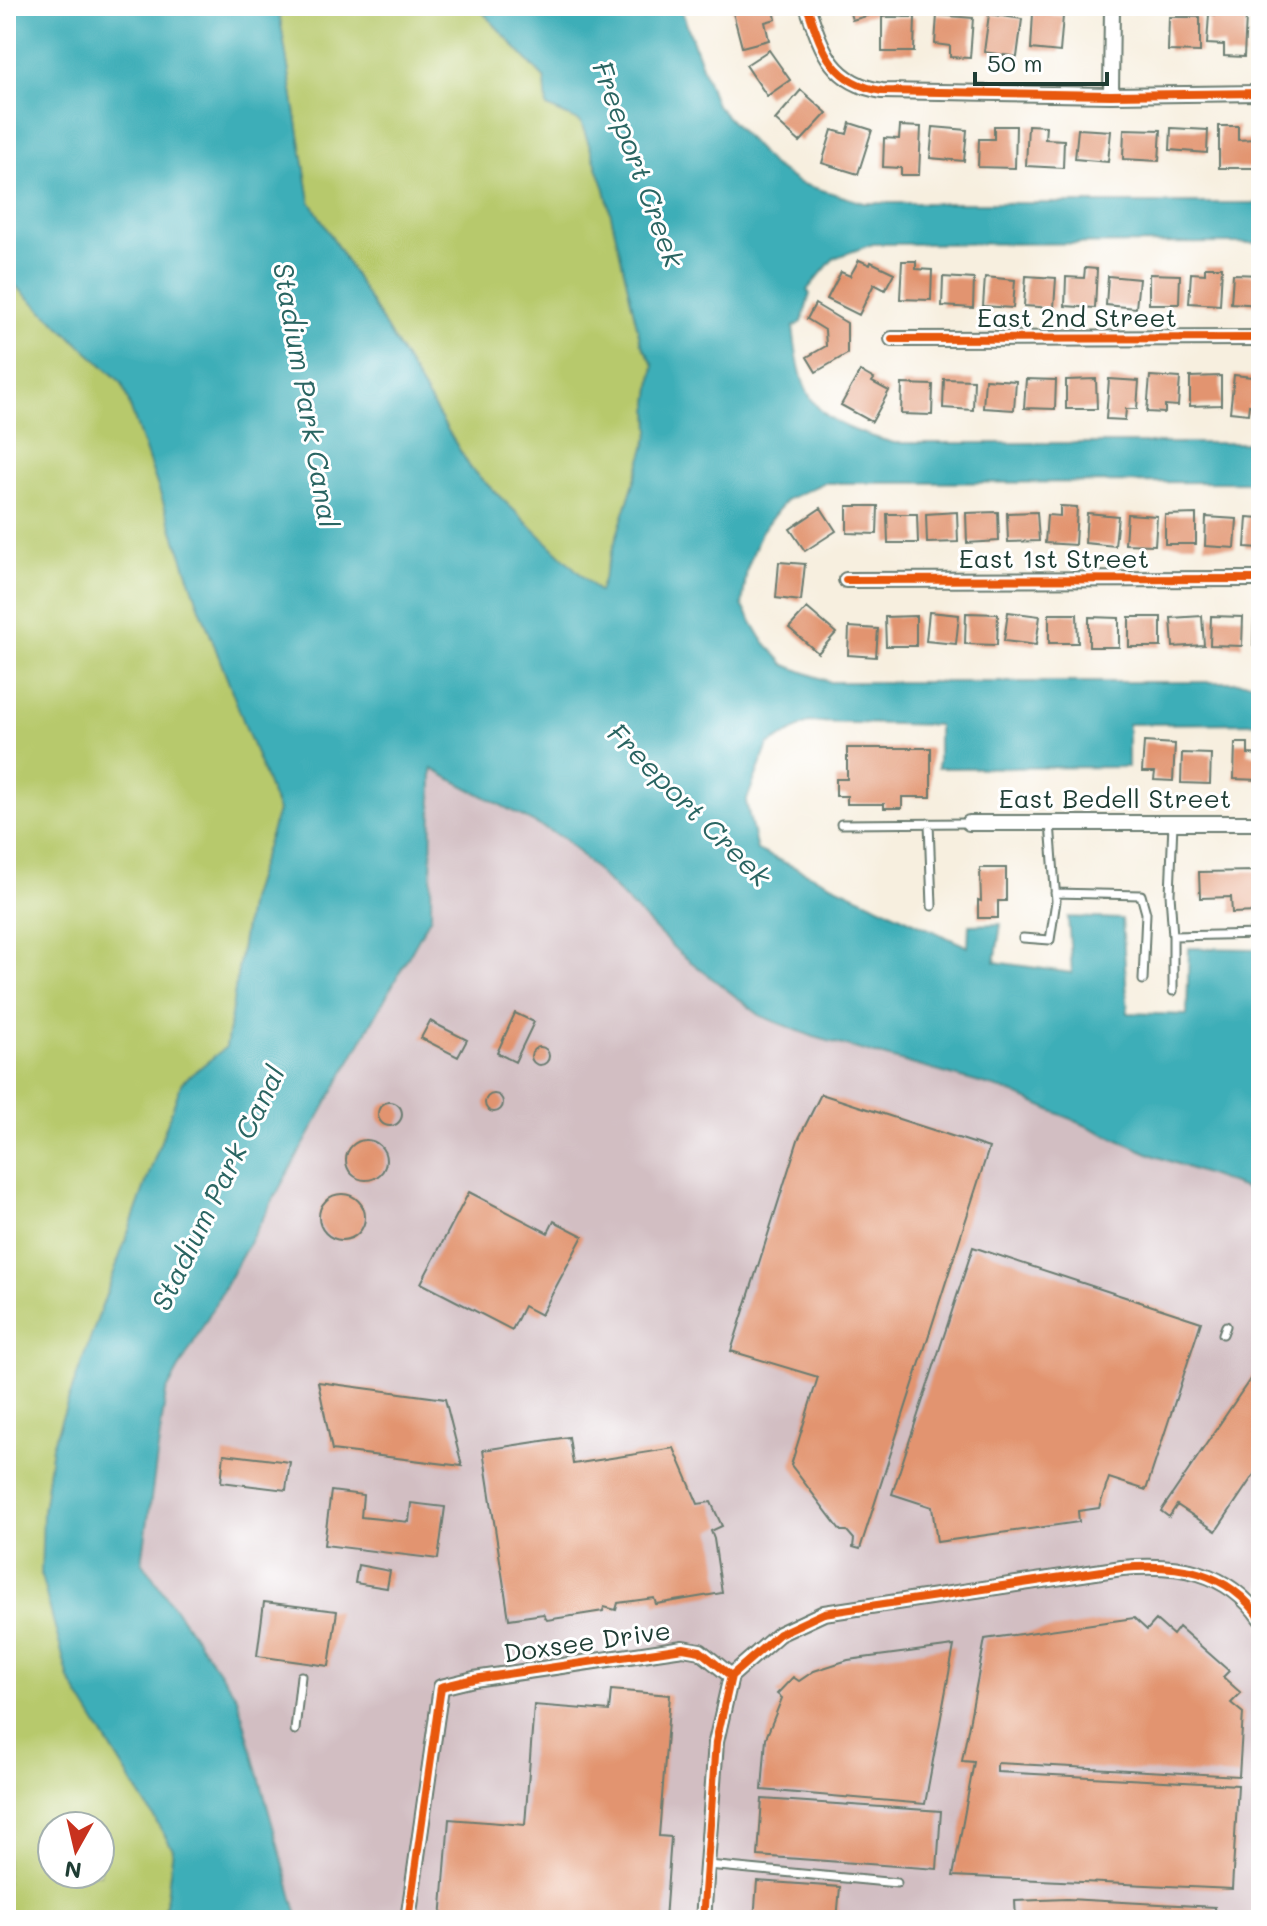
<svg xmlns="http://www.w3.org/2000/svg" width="1267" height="1926" font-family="Mali,sans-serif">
<rect width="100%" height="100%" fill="#fff"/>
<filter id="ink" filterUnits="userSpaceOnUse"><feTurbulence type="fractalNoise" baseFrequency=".0125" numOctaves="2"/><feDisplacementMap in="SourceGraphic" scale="16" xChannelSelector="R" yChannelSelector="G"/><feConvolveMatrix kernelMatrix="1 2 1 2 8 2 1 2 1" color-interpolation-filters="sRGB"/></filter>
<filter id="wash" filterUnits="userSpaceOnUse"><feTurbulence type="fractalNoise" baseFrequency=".006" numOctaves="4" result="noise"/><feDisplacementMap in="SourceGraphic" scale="32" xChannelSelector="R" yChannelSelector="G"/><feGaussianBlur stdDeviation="1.8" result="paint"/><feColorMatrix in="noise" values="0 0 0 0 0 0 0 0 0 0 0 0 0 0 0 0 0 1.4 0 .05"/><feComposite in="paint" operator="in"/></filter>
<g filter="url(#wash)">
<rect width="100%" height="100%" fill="#f7efdf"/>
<path fill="#d2bec2" d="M432,768l133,71 112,112 84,65 53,21 191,53 150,66 106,38v726h-962l-62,-222 -95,-136 24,-170 265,-476z"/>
<path fill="#b7c96c" stroke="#6b8350" stroke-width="2" fill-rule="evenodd" d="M278,6h199l68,73 2,28 34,15 24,67 36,154 13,22 -5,38 1,29 -51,161 -128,-124 -161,-268z
M6,277l116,106 75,217 81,211 -29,89 -23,148 -44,34 -130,364 -9,66 26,167 104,170 -9,71h-158zM52,1826h48v48h-48z"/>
<path fill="#3daeb8" stroke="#2e7676" stroke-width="2" d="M6,6h272l32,195 161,268 128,123 51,-160 -1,-29 5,-38 -13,-22 -36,-154 -24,-67 -34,-15 -2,-28 -68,-73h203l36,99 56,60 27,18 65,20h397v40l-388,1 -39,14 -27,32 3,4 -8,28 -9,5c9,81 23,94 101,116h367v39l-438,1 -37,17 -25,32 -14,37 -5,36 20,34 23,26 45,17h431v41l-133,1v43l-190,1v-43l-129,-3 -41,23 -22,57 11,48 211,97 1,-22 32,-1 -6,38 77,11 -4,-56 54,2 6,94 59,2 2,-67 72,1v245l-106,-38 -150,-66 -191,-53 -53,-21 -84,-65 -112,-112 -133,-70 -1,147 -265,476 -24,170 95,135 62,223h-135l9,-71 -104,-170 -28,-103 2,-64 9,-66 130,-364 44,-35 23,-147 29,-89 -81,-211 -75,-217 -116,-106z"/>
<g id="blocks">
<path fill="#e2946f" d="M746,6h27l3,13 -11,3 4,18 -27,7 -10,-38z
M848,6h32l1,6 -29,8z
M1033,13l30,3 -3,36 -29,-3z
M989,14l33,5 -5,38 -33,-5z
M1209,14l37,3 -2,40 -20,-1v-11l-17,-1z
M937,15l36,3 -3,40 -20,-1v-11l-15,-2z
M882,17h33l-1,35h-32z
M1169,17h31v35l-32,-1z
M1259,21h2v34h-4z
M769,50l21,30 -23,16 -21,-31z
M801,90l26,23 -27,29 -25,-22z
M850,123l22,7 -14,44 -36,-11 10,-33 15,4z
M1028,125l18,1 -1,13 19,1 -1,28 -37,-2z
M900,126l21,1 -2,48h-18v-7l-18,-1 1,-29 15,1z
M994,126h22l-1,42 -37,-1 1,-28h15z
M1219,126h19v14l17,-1v29h-36z
M933,127l34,3 -3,31 -34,-3z
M1171,128l37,2 -1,23 -37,-3z
M1078,129l33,2 -3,31 -33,-3z
M1124,129l37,1 -2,31 -36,-2z
M859,260l11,5 1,-3 23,11 -9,17 -11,-6 -15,31 -32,-16 14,-27 9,4z
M902,261h14v8l16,1 -1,30 -31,-1z
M1205,267h17l-2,38 -31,-2 2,-30 14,1z
M1085,268l12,1 -2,39 -30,-2 1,-29 18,1z
M1149,274l31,1 -1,29h-30z
M1233,274l28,1v30l-30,-2z
M1026,276l30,2 -2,30 -30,-2z
M1108,276l31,3 -3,29 -30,-3z
M943,277l31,2 -1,29 -31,-2z
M985,277l30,3 -2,28 -30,-2z
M815,304l32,19v31l-31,18 -9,-15 19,-11 -1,-16 -18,-11z
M860,371l14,8 -2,3 17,9 -17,31 -31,-17z
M1234,375l27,3v29l-12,-2 -1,9 -18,-2z
M1150,376l30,2 -2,28 -13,-1v8l-18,-1z
M1221,376v29l-31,1v-29z
M944,379l30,1 -1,30 -30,-2z
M985,379l31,2 -2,29 -31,-2z
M1026,379l30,1 -1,29 -31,-1z
M1096,379l1,30h-31v-29z
M1109,379l30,2 -2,28h-11l-1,11 -19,-1z
M902,384l31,1 -1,30 -31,-1z
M847,506h31l-1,28 -30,-1z
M1060,506l17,1 -2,38 -30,-2 2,-28 13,1z
M821,508l15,23 -31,20 -15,-22z
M957,512l1,30 -31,1 -1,-29z
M998,512l1,29 -32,2 -1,-30z
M1037,512l2,29 -31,1 -1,-29z
M1087,513l31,3 -3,30 -30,-3z
M887,514h30l1,29h-30z
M1127,514l30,2 -2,29 -30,-1z
M1196,514v30h-31v-29z
M1206,517l31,2 -2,29 -30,-2z
M1247,517l14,1v30l-16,-1z
M779,562l26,2 -4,37 -25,-3z
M807,608l29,25 -18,20 -29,-25z
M929,612l30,3 -3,29 -30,-3z
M1008,612l32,4 -4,29 -32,-4z
M966,613l32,1 -1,31 -32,-1z
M1049,614h28l1,29h-29z
M916,616v30h-30l-1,-29z
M1202,616l2,29 -31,2 -2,-29z
M1211,616l32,1 -1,29 -32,-1z
M1089,617l30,1v29h-30z
M1129,617h32v30h-32z
M1254,617h7v29h-8z
M849,627l29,2 -2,28 -28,-2z
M1144,742l31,2 -2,37 -19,-1 1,-8h-13z
M1235,743h13v11l13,1v25l-27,-1z
M847,748h84v49h-29v11h-18v-4h-37v-8h-11v-17h11z
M1182,753l29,1 -1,30 -29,-1z
M980,868h26v33h-8v17h-20v-18l3,1z
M1256,871l1,41 -25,1 -1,-16 -31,1 -1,-26z
M515,1013l19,9 -19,40 -18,-9z
M430,1021l37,19 -9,17 -37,-19z
M531 1056a9 9 0 1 1 18 0a9 9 0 1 1-18 0Z
M485 1103a9 9 0 1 1 18 0a9 9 0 1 1-18 0Z
M821,1094l168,54 -129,401 -7,-2 1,-8 -7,-8h-6l-50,-66 27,-88 -87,-26 67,-211z
M378 1114a12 12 0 1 1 24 0a12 12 0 1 1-24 0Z
M346 1160a20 20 0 1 1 40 0a20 20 0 1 1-40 0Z
M469,1192l79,41 6,-12 29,15 -42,79 -17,-9 -12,24 -91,-47z
M319 1217a23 23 0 1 1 46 0a23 23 0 1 1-46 0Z
M973,1247l228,75 -55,168 -37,-12 -10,30 -21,3 1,11 -142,20 -5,-35 -40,-13z
M1261,1363v101l-45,67 -39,-26 -8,12 -8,-6z
M318,1382l127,17 17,67 -130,-16z
M569,1437l4,27 101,-16 24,56 13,-2 11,24 -11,5 3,8 8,54 -66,11 -2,-6 -36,5 -2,7 -12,-3 -1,4 -56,9 -4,-6 -34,5 -26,-169z
M224,1454l66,8 -4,28 -65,-8z
M331,1491l32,4 -2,22 48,5 2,-19 34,4 -7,52 -114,-14z
M358,1565l32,6 -3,17 -32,-5z
M264,1602l73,9 -8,55 -72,-10z
M1134,1618l13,12 9,-10 17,15 6,-8 50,44 -6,6 18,16 -10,10 12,10 -4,63 -242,-13v9l241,13 -6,104 -279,-13 21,-114 -12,-1 23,-122z
M954,1646l-29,158 -163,-14 4,-52 16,-40 -5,-4 16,-17 6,4 15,-10 34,-11z
M611,1690l59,5 -11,141 12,1 -6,83h-224l8,-101 76,6 9,-120 75,6z
M762,1799l179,12 -4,58 -179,-13z
M757,1881l83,6 -3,33h-83z
M1067,1899l148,8 1,13h-200l-1,-19z"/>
</g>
</g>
<g filter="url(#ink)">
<use href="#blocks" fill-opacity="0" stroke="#6b7b70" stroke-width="2"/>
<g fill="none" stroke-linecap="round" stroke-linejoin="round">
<defs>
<path id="service" d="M929,823l3,83
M1173,823l-3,71 3,42 88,-2
M841,824l128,-1
M1055,893l86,2 5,18 -3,67
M1023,938l27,2 6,-39 -6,-78
M1173,991v-55
M1223,1334l3,-8
M295,1730l6,-54
M708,1865l189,18"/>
<path id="minor" d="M807,6c15,44 24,77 75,85l229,4 150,-2
M1111,95l1,-89
M892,339l369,-1
M846,580l415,-1
M969,823h292
M408,1920l33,-233 33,-8 209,-31 17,3 31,25
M703,1920l13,-178 15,-66 48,-42 45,-21 298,-45c54,-5 105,2 139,51"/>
</defs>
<use href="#service" stroke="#6b7b70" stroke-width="11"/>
<use href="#minor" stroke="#6b7b70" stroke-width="18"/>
<use href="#service" stroke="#fff" stroke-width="7"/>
<use href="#minor" stroke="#fff" stroke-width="14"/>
<defs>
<path id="cycleway" d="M807,6c15,44 24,77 75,85l229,4 150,-2
M892,339l369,-1
M846,580l415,-1
M408,1920l33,-233 33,-8 209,-31 17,3 31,25
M703,1920l13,-178 15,-66 48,-42 45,-21 298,-45c54,-5 105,2 139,51"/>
</defs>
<use href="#cycleway" stroke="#fff" stroke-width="13"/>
<use href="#cycleway" stroke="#e8590c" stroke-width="8"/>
</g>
</g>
<g text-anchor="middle" stroke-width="6" stroke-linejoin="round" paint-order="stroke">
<g font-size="26" fill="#1f3d34" stroke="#fff">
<text x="1077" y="327">East 2nd Street</text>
<text x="1054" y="568">East 1st Street</text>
<text x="1115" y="808">East Bedell Street</text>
<text transform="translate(587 1642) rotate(-8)" y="9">Doxsee Drive</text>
</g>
<g font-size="28" font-style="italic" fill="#2a6562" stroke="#fff">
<text transform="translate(638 164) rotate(70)" y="10">Freeport Creek</text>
<text transform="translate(306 395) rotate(80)" y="10">Stadium Park Canal</text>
<text transform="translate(689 805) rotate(45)" y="10">Freeport Creek</text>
<text transform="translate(218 1188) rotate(-64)" y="10">Stadium Park Canal</text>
</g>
</g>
<rect width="1267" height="1926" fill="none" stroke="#fff" stroke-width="32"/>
<g transform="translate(76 1850) rotate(188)"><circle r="38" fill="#ffffff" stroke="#a5b1ae" stroke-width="2"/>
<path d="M0-6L14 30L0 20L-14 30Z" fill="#c8321e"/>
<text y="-12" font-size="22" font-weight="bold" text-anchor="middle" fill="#1f3d34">N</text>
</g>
<path d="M975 72v12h132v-12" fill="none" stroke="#1f3d34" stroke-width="4"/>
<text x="987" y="72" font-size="24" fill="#1f3d34" stroke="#ffffff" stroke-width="6" paint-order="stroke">50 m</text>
</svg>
